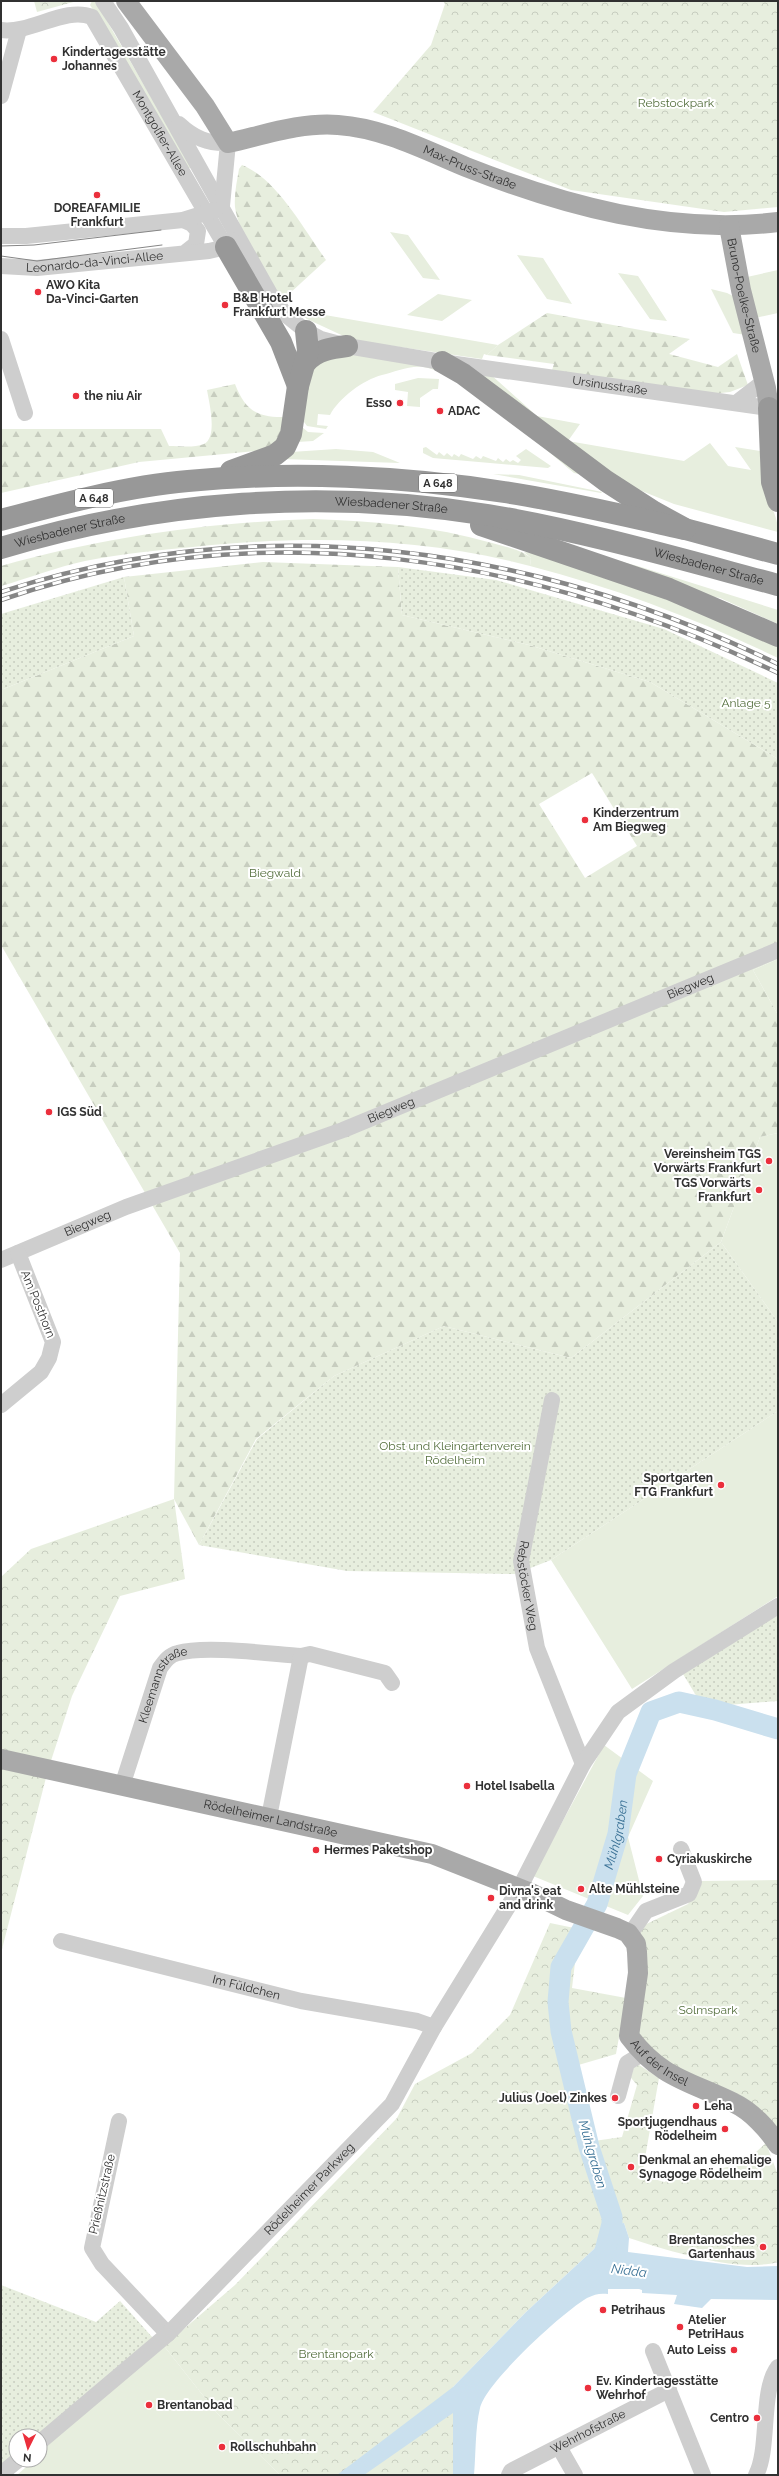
<svg xmlns="http://www.w3.org/2000/svg" width="779" height="2476" font-family="Raleway,sans-serif">
<defs>
<pattern id="forest-firs" width="22" height="20" patternUnits="userSpaceOnUse"><rect width="22" height="20" fill="#e7eede"/><path d="M5 1l3.5 6h-7zM16 11l3.5 6h-7z" fill="#c7cdbf"/></pattern>
<pattern id="park-crowns" width="20" height="18" patternUnits="userSpaceOnUse"><rect width="20" height="18" fill="#e7eede"/><path d="M2 6a3 3 0 1 1 6 0M12 15a3 3 0 1 1 6 0" fill="none" stroke="#c7cdbf"/></pattern>
<pattern id="garden-dots" width="8" height="8" patternUnits="userSpaceOnUse"><rect width="8" height="8" fill="#e7eede"/><path d="M2 2h.1M6 6h.1" fill="none" stroke="#c7cdbf" stroke-width="1.8" stroke-linecap="round"/></pattern>
</defs>
<rect width="100%" height="100%" fill="#fff"/>
<path fill="#e7eede" d="M92,1l4,1 96,166h-6l-77,-134 -19,-29z
M390,232l18,3 32,45 -17,-2z
M517,255l26,3 29,46 -25,-5z
M778,270v43l-23,5 -8,-41z
M618,273l20,3 29,45 -17,-2z
M711,289l16,4 10,5 9,37 -13,-2z
M438,294l34,6 -30,21 -35,-6z
M296,310l202,35 -11,10 -3,-1 -2,5 -130,-19 -45,-21z
M349,352l62,9 37,10 131,103 -5,-1c-33,-27 -113,-101 -151,-106 -13,-2 -29,5 -41,8 -19,5 -43,23 -52,40l-12,-1 -1,11 11,1 -2,3 -19,-3 -3,-4 1,-24 10,-33z
M467,370l23,4 47,42 43,8 -12,17 116,20 26,-18 18,23 23,4 -16,-23 25,4c1,11 1,23 4,34 4,17 14,30 14,47l-104,-28 -47,-19z
M418,378l21,1 -1,10h-5l-13,9v9l-13,-1 1,-14 -13,-2v-6z
M302,427l6,5 16,1 -11,8 -16,1z
M426,447l11,8 2,-3 5,4 3,-3 5,4 2,-3 5,3 2,-3 12,5 3,-3 5,3 2,-3 13,5 2,-3 5,4 3,-3 4,3 3,-2 5,3 3,-3 -5,-4 10,-7 25,17 -3,2 -115,-10 -10,-5v-5z
M336,449l37,3 27,11 -118,-4 9,-7z
M493,474l26,1 83,17 -1,1z
M574,548l67,19 137,43v14l-58,-26 -19,-3z
M524,552l13,1 81,24 160,68v13c-79,-38 -162,-70 -248,-92l1,-8z
M778,959v56l-25,-45z
M778,1133v189l-57,-80 39,-105z
M778,1411v185l-146,93 -81,-129z
M604,1745l49,36 -25,56 15,59 -15,19 -95,-39z
M164,2346l52,66 64,63h-263l17,-15h6v-17z"/>
<path fill="url(#forest-firs)" fill-rule="evenodd" d="M242,165c35,14 62,65 84,95l-37,34 -7,4c-16,-21 -44,-65 -47,-91 -1,-13 2,-26 4,-38z
M547,313l143,26 -21,15 49,13 19,-13 11,31 -18,7 -19,2 -159,-24 2,-6 -67,-9 11,-10z
M235,384c10,26 22,34 50,33l-3,19 -16,14 -127,12 -138,31v-67l1,3h159l8,17c11,0 25,2 35,-2 14,-7 5,-42 3,-54z
M313,519c60,2 120,7 179,24 14,4 28,6 39,15l-1,8c-109,-29 -224,-31 -337,-19 -35,3 -72,7 -108,14 -28,6 -56,17 -84,25v-20c104,-29 203,-43 312,-47z
M263,562l135,5 4,48 127,30 121,37 128,77v200l-25,11 25,45v118l-18,4 -39,105 -150,116 -127,-32 -110,50 -78,63 -57,106 -25,-46 6,-246 -179,-308v-255l133,-54 -10,-59zM592,773l45,73 -52,32 -46,-74z"/>
<path fill="url(#park-crowns)" d="M34,1h43l-40,11z
M443,1h335v206l-54,5 -153,-22 -198,-78 58,-67 14,-41z
M174,1499l11,80 -65,17 -48,100 -24,74 -47,183v-376l30,-28z
M778,1880v265l-40,-45 -72,-32 -32,-33 2,-106 52,-25 12,-23z
M550,1923l29,6 -7,59 54,10 -10,56 -41,12 19,75 28,-4 15,-52 -10,-12 9,-10 23,15 -17,97 22,7 80,-19 22,-20 12,32v87c-42,11 -108,-11 -149,-24l-5,-15 -19,3 -3,12 -8,11 -68,63 -73,75v88h-173l-64,-63 -52,-66 71,-61 162,-167 18,-34 57,-31 38,-38z"/>
<path fill="url(#garden-dots)" d="M398,567l98,13 168,49 114,54v76l-128,-77 -121,-37 -127,-30z
M124,577l10,59 -133,54v-76z
M721,1242l57,80v89l-227,149 -36,14 -168,-3 -148,-26 58,-106 77,-63 110,-50 127,32z
M778,1612v89l-75,6 -20,-33z
M1,2285l95,37 24,-21 33,37 -115,98h-22v18l-15,13z"/>
<path fill="#cae0ee" d="M624,2223l5,15 -1,14 119,15 31,-1v34l-67,-1 -9,9 -28,-4 3,-9 -35,-2v-3l-3,-1h-31v5c-8,-1 -13,0 -21,4 -24,14 -101,84 -107,110 -5,21 -4,45 -6,67h-21v-62l-89,62h-27l116,-88 73,-75 68,-63 8,-11 3,-12z"/>
<g fill="none" stroke-linecap="round" stroke-linejoin="round">
<path stroke="#cae0ee" stroke-width="21" id="s1" d="M605,2251l7,-27v-7l-23,-70 -28,-116 -3,-29 3,-35 36,-63 21,-70 8,-60 25,-62 28,-10 36,8 63,19"/>
<g stroke="#cecece" stroke-width="16">
<path id="s2" d="M103,1l18,27 149,266 16,21 20,16 15,8 26,7 95,16 327,46"/>
<path id="s3" d="M1,30c30,4 64,-24 91,-13l134,230"/>
<path d="M1,96l18,-66"/>
<path d="M179,124c15,14 29,20 49,19l-6,63"/>
<path d="M183,220l9,4 6,7 -2,13 -9,7"/>
<path d="M1,236h25l157,-16 32,-10"/>
<path id="s4" d="M1,266l36,2 172,-17 17,-4 6,-7"/>
<path d="M1,339l24,74"/>
<path d="M736,403l22,-17"/>
<path id="s5" d="M1,1260l125,-53 217,-77 435,-180"/>
<path id="s6" d="M552,1400l-31,161 16,87 46,116"/>
<path d="M1,1405l40,-33 8,-14 4,-16 -35,-89"/>
<path id="s7" d="M122,1786l38,-118c5,-7 9,-13 18,-15 27,-8 93,1 123,3l9,-2 75,19 7,10"/>
<path d="M269,1817l32,-161"/>
<path d="M628,1933l5,-3 13,-19 43,-17 5,-12 -13,-33"/>
<path id="s8" d="M61,1941l240,60 116,20 17,6"/>
<path d="M618,2096l9,-33 15,-9"/>
<path d="M119,2121l-27,127 10,16 66,70"/>
<path d="M653,2351l50,124"/>
<path id="s9" d="M40,2442l128,-108 224,-230 42,-77 85,-138 64,-125 35,-52 56,-41 104,-65"/>
<path d="M559,2447l16,28"/>
<path d="M1,2474l17,-14"/>
<path id="s10" d="M509,2475l2,-4 158,-81"/>
<path d="M756,2475c14,-26 4,-85 22,-108"/>
</g>
<g stroke="#a9a9a9" stroke-width="20">
<path id="s11" d="M126,1l79,105 23,37c36,-8 73,-21 110,-18 45,3 87,25 128,42 99,39 205,68 312,55"/>
<path id="s12" d="M729,226l12,64 25,98 3,20"/>
<path id="s13" d="M1,1759l431,95 99,39 35,17 51,18 11,5 8,11 1,8 1,21 -9,63c32,43 61,45 105,67 17,8 34,26 44,42"/>
</g>
<g stroke="#989898" stroke-width="22">
<path d="M226,247l55,95 17,44"/>
<path d="M306,362c11,-12 25,-14 41,-16"/>
<path d="M442,362l21,12 143,107 48,31 31,17 93,25"/>
<path d="M769,408l3,74 6,19"/>
<path d="M231,471l44,-16 10,-8 6,-13 7,-48 10,-35 -2,-20"/>
<path d="M1,520c59,-16 127,-34 187,-39 103,-10 214,-5 316,11 61,9 121,24 181,37"/>
<path d="M481,525l188,64 109,47"/>
<path id="s14" d="M1,548c158,-48 324,-59 487,-33 96,16 196,45 290,70"/>
</g>
<path stroke="#868686" stroke-width="1" d="M1,246l33,-1 127,-15
M1,256l36,5 125,-16"/>
<defs>
<path id="rail" d="M1,592c262,-86 532,-46 777,72
M1,600c262,-91 532,-43 777,73"/>
</defs>
<use href="#rail" stroke="#868686" stroke-width="4.5"/>
<use href="#rail" stroke="#fff" stroke-width="3" stroke-dasharray="9" stroke-linecap="butt"/>
</g>
<g fill="#eb2f3c" stroke="#fff" stroke-width="1.5">
<circle cx="54" cy="59" r="4"/>
<circle cx="97" cy="195" r="4"/>
<circle cx="38" cy="292" r="4"/>
<circle cx="225" cy="305" r="4"/>
<circle cx="76" cy="396" r="4"/>
<circle cx="400" cy="403" r="4"/>
<circle cx="440" cy="411" r="4"/>
<circle cx="585" cy="820" r="4"/>
<circle cx="49" cy="1112" r="4"/>
<circle cx="769" cy="1161" r="4"/>
<circle cx="759" cy="1190" r="4"/>
<circle cx="721" cy="1485" r="4"/>
<circle cx="467" cy="1786" r="4"/>
<circle cx="316" cy="1850" r="4"/>
<circle cx="659" cy="1859" r="4"/>
<circle cx="581" cy="1889" r="4"/>
<circle cx="491" cy="1898" r="4"/>
<circle cx="615" cy="2098" r="4"/>
<circle cx="696" cy="2106" r="4"/>
<circle cx="725" cy="2129" r="4"/>
<circle cx="631" cy="2167" r="4"/>
<circle cx="763" cy="2247" r="4"/>
<circle cx="603" cy="2310" r="4"/>
<circle cx="680" cy="2327" r="4"/>
<circle cx="734" cy="2350" r="4"/>
<circle cx="588" cy="2388" r="4"/>
<circle cx="149" cy="2405" r="4"/>
<circle cx="757" cy="2418" r="4"/>
<circle cx="222" cy="2447" r="4"/>
</g>
<g text-anchor="middle" stroke-width="4" stroke-linejoin="round" paint-order="stroke">
<g fill="#fff" stroke="#6f6f6f" stroke-width="1">
<rect x="419" y="474" width="38" height="18" rx="3"/>
<rect x="75" y="489" width="38" height="18" rx="3"/>
</g>
<g font-size="11" font-weight="bold" fill="#313131">
<text x="438" y="487">A 648</text>
<text x="94" y="502">A 648</text>
</g>
<g font-size="12" font-weight="bold" fill="#313131" stroke="#fff" text-anchor="start">
<text x="62" y="56">Kindertagesstätte<tspan x="62" dy="14">Johannes</tspan></text>
<text x="97" y="212" text-anchor="middle">DOREAFAMILIE<tspan x="97" dy="14">Frankfurt</tspan></text>
<text x="46" y="289">AWO Kita<tspan x="46" dy="14">Da-Vinci-Garten</tspan></text>
<text x="233" y="302">B&amp;B Hotel<tspan x="233" dy="14">Frankfurt Messe</tspan></text>
<text x="84" y="400">the niu Air</text>
<text x="392" y="407" text-anchor="end">Esso</text>
<text x="448" y="415">ADAC</text>
<text x="593" y="817">Kinderzentrum<tspan x="593" dy="14">Am Biegweg</tspan></text>
<text x="57" y="1116">IGS Süd</text>
<text x="761" y="1158" text-anchor="end">Vereinsheim TGS<tspan x="761" dy="14">Vorwärts Frankfurt</tspan></text>
<text x="751" y="1187" text-anchor="end">TGS Vorwärts<tspan x="751" dy="14">Frankfurt</tspan></text>
<text x="713" y="1482" text-anchor="end">Sportgarten<tspan x="713" dy="14">FTG Frankfurt</tspan></text>
<text x="475" y="1790">Hotel Isabella</text>
<text x="324" y="1854">Hermes Paketshop</text>
<text x="667" y="1863">Cyriakuskirche</text>
<text x="589" y="1893">Alte Mühlsteine</text>
<text x="499" y="1895">Divna's eat<tspan x="499" dy="14">and drink</tspan></text>
<text x="607" y="2102" text-anchor="end">Julius (Joel) Zinkes</text>
<text x="704" y="2110">Leha</text>
<text x="717" y="2126" text-anchor="end">Sportjugendhaus<tspan x="717" dy="14">Rödelheim</tspan></text>
<text x="639" y="2164">Denkmal an ehemalige<tspan x="639" dy="14">Synagoge Rödelheim</tspan></text>
<text x="755" y="2244" text-anchor="end">Brentanosches<tspan x="755" dy="14">Gartenhaus</tspan></text>
<text x="611" y="2314">Petrihaus</text>
<text x="688" y="2324">Atelier<tspan x="688" dy="14">PetriHaus</tspan></text>
<text x="726" y="2354" text-anchor="end">Auto Leiss</text>
<text x="596" y="2385">Ev. Kindertagesstätte<tspan x="596" dy="14">Wehrhof</tspan></text>
<text x="157" y="2409">Brentanobad</text>
<text x="749" y="2422" text-anchor="end">Centro</text>
<text x="230" y="2451">Rollschuhbahn</text>
</g>
<g font-size="12" fill="#536e3c" stroke="#fff">
<text x="676" y="107">Rebstockpark</text>
<text x="746" y="707">Anlage 5</text>
<text x="275" y="877">Biegwald</text>
<text x="455" y="1450">Obst und Kleingartenverein<tspan x="455" dy="14">Rödelheim</tspan></text>
<text x="708" y="2014">Solmspark</text>
<text x="336" y="2358">Brentanopark</text>
</g>
<g font-size="12" fill="#313131" stroke="#fff">
<text dy="4" stroke="none"><textPath href="#s3" startOffset="228">Montgolfier-Allee</textPath></text>
<text dy="4" stroke="none"><textPath href="#s11" startOffset="426">Max-Pruss-Straße</textPath></text>
<text dy="4" stroke="none"><textPath href="#s4" startOffset="94">Leonardo-da-Vinci-Allee</textPath></text>
<text dy="4" stroke="none"><textPath href="#s12" startOffset="71">Bruno-Poelke-Straße</textPath></text>
<text dy="4" stroke="none"><textPath href="#s2" startOffset="699">Ursinusstraße</textPath></text>
<text dy="4" stroke="none"><textPath href="#s14" startOffset="395">Wiesbadener Straße</textPath></text>
<text dy="4" stroke="none"><textPath href="#s14" startOffset="71">Wiesbadener Straße</textPath></text>
<text dy="4" stroke="none"><textPath href="#s14" startOffset="719">Wiesbadener Straße</textPath></text>
<text dy="4" stroke="none"><textPath href="#s5" startOffset="742">Biegweg</textPath></text>
<text dy="4" stroke="none"><textPath href="#s5" startOffset="418">Biegweg</textPath></text>
<text dy="4" stroke="none"><textPath href="#s5" startOffset="94">Biegweg</textPath></text>
<text transform="translate(38 1304) rotate(68)" y="4">Am Posthorn</text>
<text dy="4" stroke="none"><textPath href="#s6" startOffset="189">Rebstöcker Weg</textPath></text>
<text dy="4" stroke="none"><textPath href="#s7" startOffset="112">Kleemannstraße</textPath></text>
<text dy="4" stroke="none"><textPath href="#s13" startOffset="276">Rödelheimer Landstraße</textPath></text>
<text dy="4" stroke="none"><textPath href="#s8" startOffset="191">Im Füldchen</textPath></text>
<text dy="4" stroke="none"><textPath href="#s13" startOffset="800">Auf der Insel</textPath></text>
<text dy="4" stroke="none"><textPath href="#s9" startOffset="370">Rödelheimer Parkweg</textPath></text>
<text transform="translate(102 2194) rotate(-77)" y="4">Prießnitzstraße</text>
<text dy="4" stroke="none"><textPath href="#s10" startOffset="91">Wehrhofstraße</textPath></text>
</g>
<g font-size="13" font-style="italic" fill="#3b7296" stroke="#fff">
<text dy="5" stroke="none"><textPath href="#s1" startOffset="437">Mühlgraben</textPath></text>
<text transform="translate(593 2154) rotate(74)" y="5">Mühlgraben</text>
<text transform="translate(629 2270) rotate(7)" y="5">Nidda</text>
</g>
</g>
<rect width="779" height="2476" fill="none" stroke="#313131" stroke-width="4"/>
<g transform="translate(28 2448) rotate(185)"><circle r="19" fill="#ffffff" stroke="#adadad"/>
<path d="M0-3L7 15L0 10L-7 15Z" fill="#eb2f3c"/>
<text y="-6" font-size="11" font-weight="bold" text-anchor="middle" fill="#313131">N</text>
</g>
</svg>
